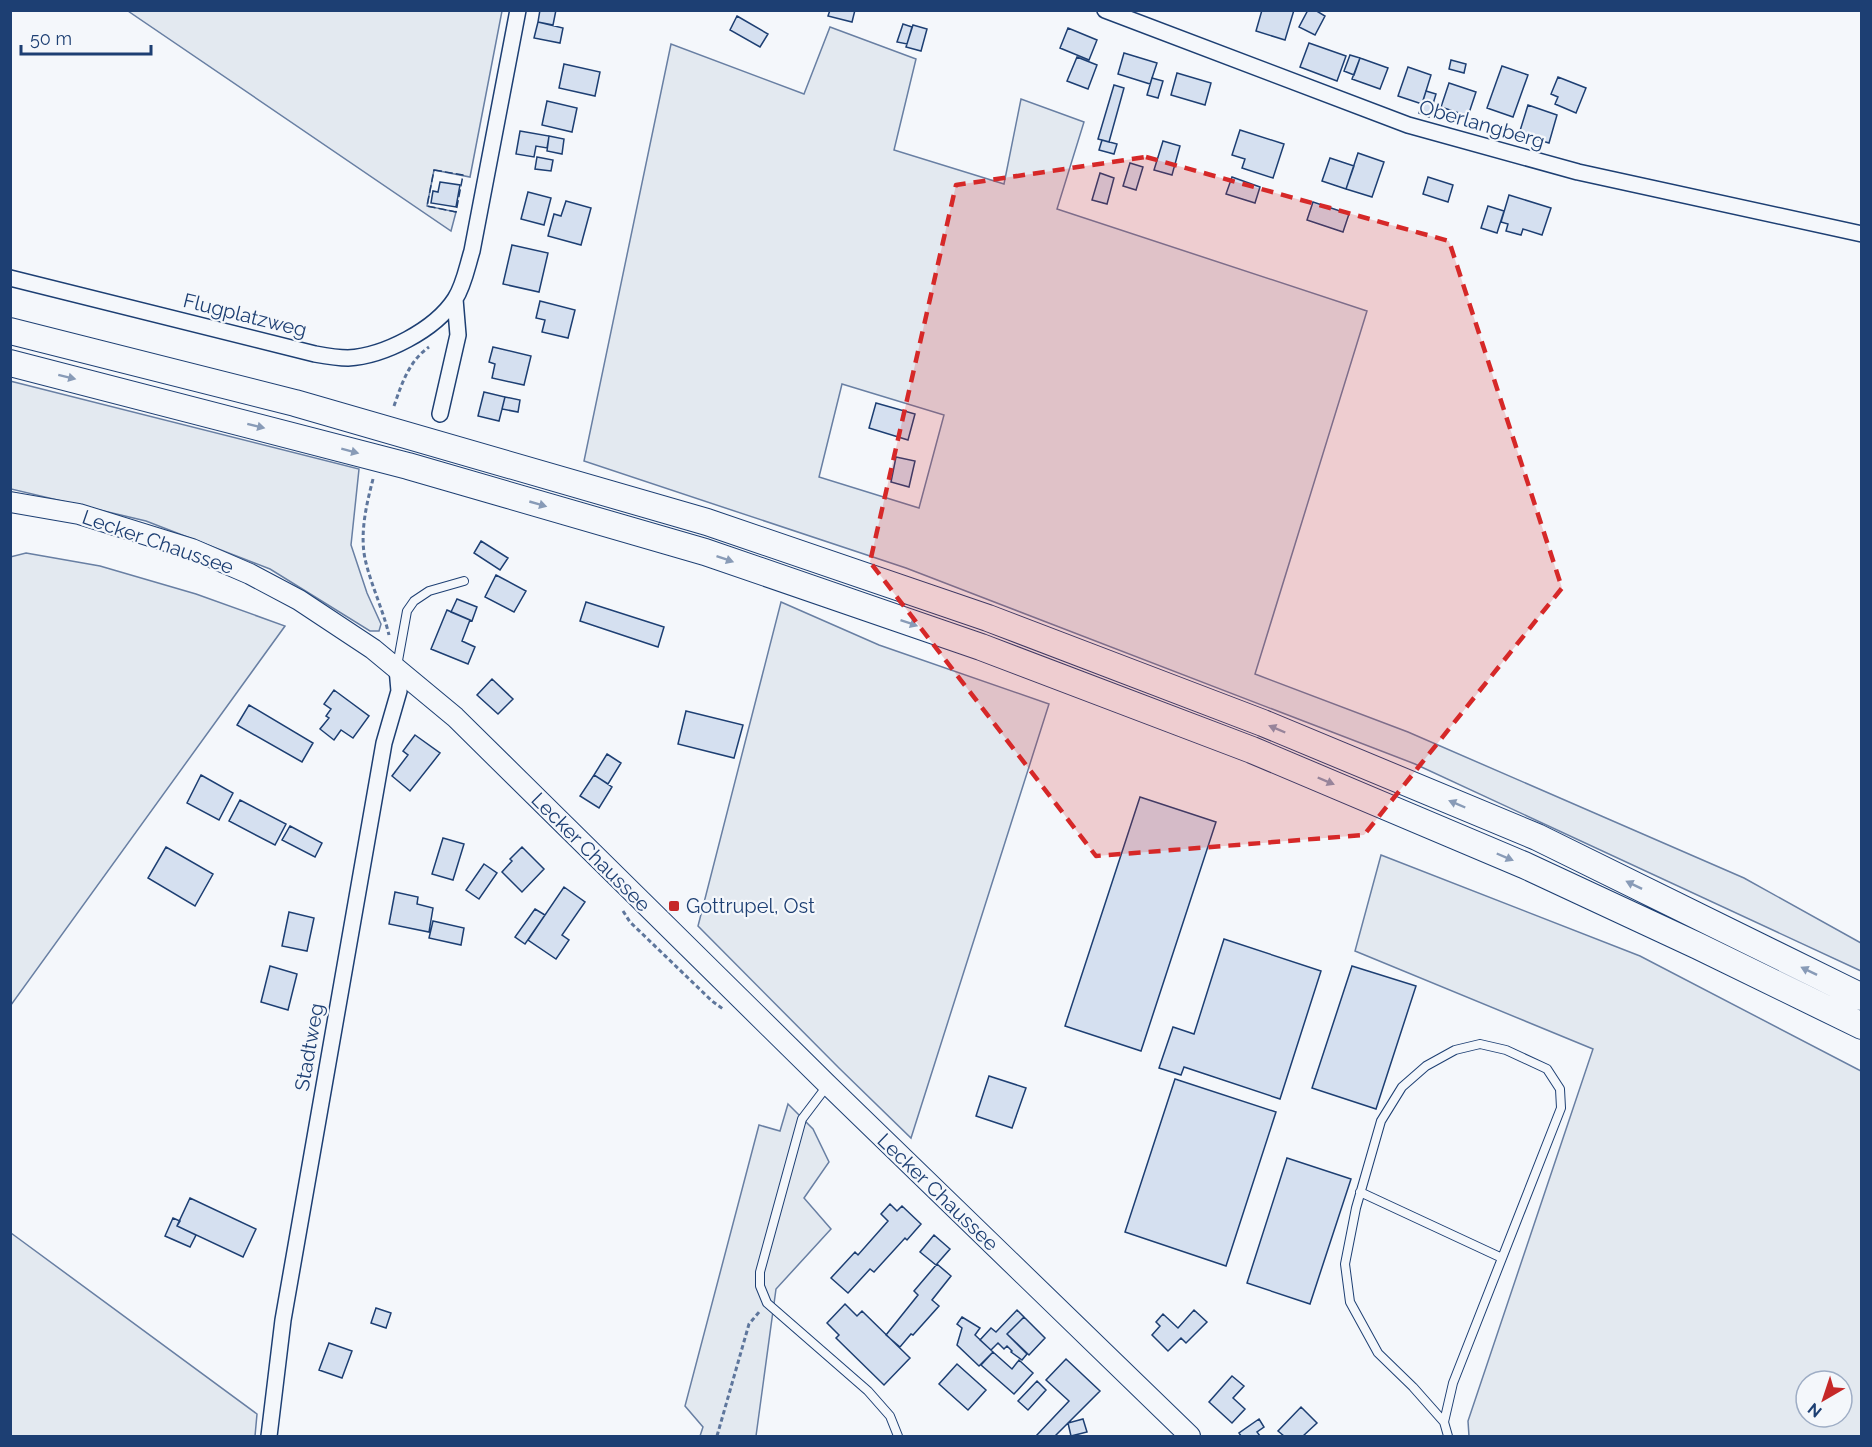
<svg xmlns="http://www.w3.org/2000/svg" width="1872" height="1447" font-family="Raleway,sans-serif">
<rect width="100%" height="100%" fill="#f4f7fb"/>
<path fill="#e3e9f0" stroke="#687fa3" stroke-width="1.5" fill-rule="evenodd" d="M128,11h374l-32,166 -36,-7 -7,36 29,6 -5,19z
M830,27l86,32 -22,91 110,34 17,-85 63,23 -27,87 310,102 -112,363 153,58 336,146 117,65v28l-446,-207 -509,-196 -322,-107 87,-417 133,50zM842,384l102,31 -25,93 -100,-31z
M10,381l349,88 -8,76 16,48 14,31 -2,7h-9l-100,-62 -124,-48 -135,-32z
M26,553l74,13 96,28 89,32 -274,379 -1,-448z
M781,602l98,43 170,59 -138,434 -72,-70 -141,-142z
M1381,855l259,101 221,115v365h-392l-1,-15 125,-372 -238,-98zM1806,1381h36v36h-36z
M788,1104l25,25 16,33 -25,36 27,31 -55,60 -20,147h-56l3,-9 -18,-21 74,-281 21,6z
M11,1233l246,181 -2,22h-244z"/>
<path fill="#d5e0f0" stroke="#1d3f73" stroke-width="1.5" d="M540,10h16l-3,15 -15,-3z
M830,10h25l-3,12 -24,-6z
M1262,10h32l-9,30 -29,-9z
M1308,10h7l10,6 -10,19 -16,-8z
M737,16l31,18 -8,13 -30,-17z
M538,22l25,6 -3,15 -26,-5z
M903,24l9,3 -5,17 -10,-2z
M913,25l14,4 -6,22 -15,-4z
M1068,28l29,12 -8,20 -29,-12z
M1309,43l37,13 -9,25 -37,-14z
M1124,53l33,10 -7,21 -32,-10z
M1350,55l10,3 -6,17 -10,-4z
M1077,57l20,8 -9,24 -21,-8z
M1360,58l28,10 -8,21 -28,-10z
M1451,60l15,4 -2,9 -15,-4z
M564,64l36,8 -5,24 -36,-8z
M1502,66l26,9 -15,42 -26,-9z
M1408,67l23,8 -9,29 -24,-8z
M1177,73l34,10 -6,22 -34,-10z
M1558,77l28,11 -10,25 -21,-9 3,-7 -7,-3z
M1152,78l11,3 -5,17 -11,-3z
M1449,83l27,9 -8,24 -27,-9z
M1114,85l10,3 -15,54 -11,-3z
M1426,91l10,3 -7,23 -10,-4z
M547,101l30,7 -5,24 -30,-7z
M1528,105l29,10 -8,28 -30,-9z
M1240,130l44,14 -11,34 -31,-10 3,-9 -13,-4z
M520,131l29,5 -2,12 -11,-2 -2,11 -18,-3z
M549,136l15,3 -2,15 -15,-3z
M1102,140l15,4 -3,10 -15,-4z
M1163,141l17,5 -8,29 -18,-5z
M1358,153l26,9 -12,35 -26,-8z
M537,157l16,3 -2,11 -16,-2z
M1330,158l24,8 -8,23 -24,-8z
M1130,163l13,4 -7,23 -13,-4z
M1100,173l14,5 -7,26 -15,-4z
M1232,177l28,10 -5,16 -29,-9z
M1428,177l25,8 -5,17 -25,-8z
M440,182l20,3 -4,22 -25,-4 2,-12 5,1z
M528,192l23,6 -7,27 -23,-6z
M1509,195l42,13 -9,27 -19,-6 -2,6 -15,-4 2,-7 -7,-2z
M566,201l25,7 -10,37 -33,-9 6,-22 7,2z
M1313,202l36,12 -6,18 -36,-12z
M1488,206l16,5 -7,22 -16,-5z
M512,245l36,8 -9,39 -36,-8z
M540,301l35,9 -7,28 -26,-6 3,-12 -9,-2z
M493,347l38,9 -7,29 -32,-7 3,-14 -6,-2z
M484,392l21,5 -6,24 -21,-5z
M505,397l15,3 -2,12 -16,-3z
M876,403l39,11 -7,26 -39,-12z
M896,457l19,4 -6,26 -18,-5z
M481,541l27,17 -8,12 -26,-17z
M496,575l30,16 -12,21 -29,-15z
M457,599l20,8 -5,14 -21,-9z
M586,602l78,25 -6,20 -78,-26z
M447,610l23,10 -8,21 13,6 -7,17 -37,-15z
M492,679l21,20 -15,15 -21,-19z
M334,690l35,26 -16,22 -12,-8 -7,10 -14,-11 9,-11 -3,-2 5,-7 -7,-5z
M249,705l64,38 -11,19 -65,-37z
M686,711l57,14 -9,33 -56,-14z
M415,735l25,18 -30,38 -18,-15 16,-21 -5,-4z
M607,754l14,9 -13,21 -14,-9z
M201,775l32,18 -14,27 -32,-17z
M594,775l18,12 -13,21 -19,-12z
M1140,797l76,25 -75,229 -76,-25z
M240,800l46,24 -11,21 -46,-24z
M290,826l32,17 -7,14 -33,-17z
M443,838l21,6 -11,36 -21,-6z
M166,847l47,27 -18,32 -47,-28z
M522,847l22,22 -22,23 -20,-20 10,-11 -2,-2z
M484,864l13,9 -18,26 -13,-9z
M564,887l21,15 -23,33 7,5 -13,19 -28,-19z
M395,892l23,5 -1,7 16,4 -4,24 -40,-8z
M535,909l10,6 -20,29 -10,-7z
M289,912l25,6 -7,33 -25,-5z
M433,921l31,7 -3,17 -32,-7z
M1224,939l97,32 -41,128 -96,-32 -3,8 -22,-7 14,-41 21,7z
M270,966l27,8 -9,36 -27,-8z
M1352,966l64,20 -40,123 -64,-21z
M989,1076l37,12 -14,40 -36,-12z
M1175,1079l101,33 -50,154 -101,-34z
M1287,1158l64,21 -41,125 -63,-21z
M190,1198l66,31 -13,28 -66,-31z
M890,1204l7,7 5,-5 19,18 -14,16 -2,-2 -31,34 -4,-3 -22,24 -17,-15 24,-26 3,3 30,-34 -7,-7z
M173,1218l7,3 -3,5 19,9 -6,12 -25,-11z
M934,1235l16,14 -14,16 -16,-13z
M937,1264l14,12 -19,24 7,6 -26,29 -2,-1 -11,13 -14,-12 32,-40 -4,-4z
M845,1304l12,12 5,-5 48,47 -26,27 -48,-47 3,-3 -12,-12z
M376,1308l15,5 -5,15 -15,-5z
M1017,1310l7,7 -17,17 20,20 -5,6 -11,-8 1,-1 -5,-5 -3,3 -6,-6 -7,7 -11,-10 11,-12 5,4z
M1194,1310l13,12 -21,21 -5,-5 -13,13 -16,-16 8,-9 -4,-4 7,-8 15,14z
M962,1317l18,11 -5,7 18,17 -14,14 -22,-21 5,-17 -5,-4z
M1024,1317l21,21 -16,17 -22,-21z
M329,1343l23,8 -10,27 -23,-8z
M993,1352l19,17 7,-9 14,13 -19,21 -33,-29z
M1066,1359l34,32 -45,45h-19l33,-35 -23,-21z
M957,1364l29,26 -18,20 -29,-26z
M1232,1376l12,10 -11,12 12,11 -13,14 -23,-21z
M1037,1381l9,9 -18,20 -10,-9z
M1301,1407l16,16 -14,13h-19l-6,-5z
M1083,1419l4,13 -16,4 -3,-13z
M1259,1419l5,8 -7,5 3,4h-19l-2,-3z"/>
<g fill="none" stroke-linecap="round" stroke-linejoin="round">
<defs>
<path id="service" d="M397,666l10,-55 7,-10 15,-10 35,-10
M827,1086l-25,33 -42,153v14l7,17 101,88 22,25 8,20
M1360,1192l142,66
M1444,1422l9,-39 108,-275 -1,-19 -13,-20 -41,-19 -26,-6 -25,6 -29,16 -24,21 -21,34 -25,87 -11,56 5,38 28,51 35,34 31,35 4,14"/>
<path id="minor" d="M1105,10l303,115 170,47 284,62
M10,278l305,76c11,2 22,4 33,4 36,-2 87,-28 107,-59 9,-14 12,-32 17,-48l46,-241
M440,414l18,-79 -3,-36
M269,1436l14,-116 101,-577 15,-52 -2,-23"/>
<path id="tertiary" d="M10,502l69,12 113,35 58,25 49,26 74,49 82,68 373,368 362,351"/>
<path id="trunk" d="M10,331l285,72 412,119 281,96 275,105 274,114 325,160
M10,363l398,103 297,86 276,95 271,103 272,115 174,81 164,80"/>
</defs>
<use href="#service" stroke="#1d3f73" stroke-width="10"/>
<use href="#minor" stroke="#1d3f73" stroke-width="18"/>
<use href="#tertiary" stroke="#1d3f73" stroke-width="22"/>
<use href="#trunk" stroke="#1d3f73" stroke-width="28"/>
<path stroke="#5e769c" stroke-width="3" stroke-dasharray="4.5 3" stroke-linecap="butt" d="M394,406c8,-23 15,-45 35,-59
M373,479c-7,27 -14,57 -7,84 6,24 17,47 23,72
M623,911l7,11 82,79 11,8
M717,1436l32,-112 11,-13"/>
<use href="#service" stroke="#f4f7fb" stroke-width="8"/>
<use href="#minor" stroke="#f4f7fb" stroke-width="15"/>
<use href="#tertiary" stroke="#f4f7fb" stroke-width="20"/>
<use href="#trunk" stroke="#f4f7fb" stroke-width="26"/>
<path stroke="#1d3f73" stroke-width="1.5" stroke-dasharray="8 3" stroke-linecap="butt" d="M434,170l29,5 -7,37 -29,-6z"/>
</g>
<defs><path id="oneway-solid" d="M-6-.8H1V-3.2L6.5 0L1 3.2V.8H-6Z" transform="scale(1.5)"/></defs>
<g fill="#889bb7">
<use href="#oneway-solid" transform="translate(67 377) rotate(14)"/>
<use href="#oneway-solid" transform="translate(256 426) rotate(14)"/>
<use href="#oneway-solid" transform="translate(350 451) rotate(15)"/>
<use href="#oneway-solid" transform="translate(538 504) rotate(16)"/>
<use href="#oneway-solid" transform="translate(725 559) rotate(19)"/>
<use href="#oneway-solid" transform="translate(909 623) rotate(19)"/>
<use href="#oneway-solid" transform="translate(1277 729) rotate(-157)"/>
<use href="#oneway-solid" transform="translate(1326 781) rotate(23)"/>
<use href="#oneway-solid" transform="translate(1457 804) rotate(-157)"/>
<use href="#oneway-solid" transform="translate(1505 857) rotate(23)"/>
<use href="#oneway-solid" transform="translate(1634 885) rotate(-154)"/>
<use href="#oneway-solid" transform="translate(1809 971) rotate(-154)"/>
</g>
<path fill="#d62828" fill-opacity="0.2" stroke="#d62828" stroke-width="4.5" stroke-dasharray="12 8" stroke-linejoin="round" d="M1146,157l303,84 113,347 -198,247 -268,21 -226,-294 86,-377z"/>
<rect fill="#c62828" stroke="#f4f7fb" stroke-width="2" x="668" y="900" width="12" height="12" rx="3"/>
<g text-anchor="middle" stroke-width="4.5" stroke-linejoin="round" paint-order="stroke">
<g font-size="20" fill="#1d3f73" stroke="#f4f7fb">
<text transform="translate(1482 124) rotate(16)" y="7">Oberlangberg</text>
<text transform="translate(245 315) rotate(14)" y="7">Flugplatzweg</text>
<text transform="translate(158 542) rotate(19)" y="7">Lecker Chaussee</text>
<text transform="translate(591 852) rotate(45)" y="7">Lecker Chaussee</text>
<text transform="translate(309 1047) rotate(-80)" y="7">Stadtweg</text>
<text transform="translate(938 1192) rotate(44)" y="7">Lecker Chaussee</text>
</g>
<g font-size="20" fill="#1d3f73" stroke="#f4f7fb" text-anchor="start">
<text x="686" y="913">Gottrupel, Ost</text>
</g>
</g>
<rect width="1872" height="1447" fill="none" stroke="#1d3f73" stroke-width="24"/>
<g transform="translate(1824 1399) rotate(219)"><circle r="28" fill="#f4f7fb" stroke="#9eadc5" stroke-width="1.5"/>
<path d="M0-4.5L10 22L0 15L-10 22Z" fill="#c62828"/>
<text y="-9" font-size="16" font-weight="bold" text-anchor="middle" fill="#1d3f73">N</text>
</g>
<path d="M21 45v9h130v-9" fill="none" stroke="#1d3f73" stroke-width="3"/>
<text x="30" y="45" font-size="18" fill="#1d3f73" stroke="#f4f7fb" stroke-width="4.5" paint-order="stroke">50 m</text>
</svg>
